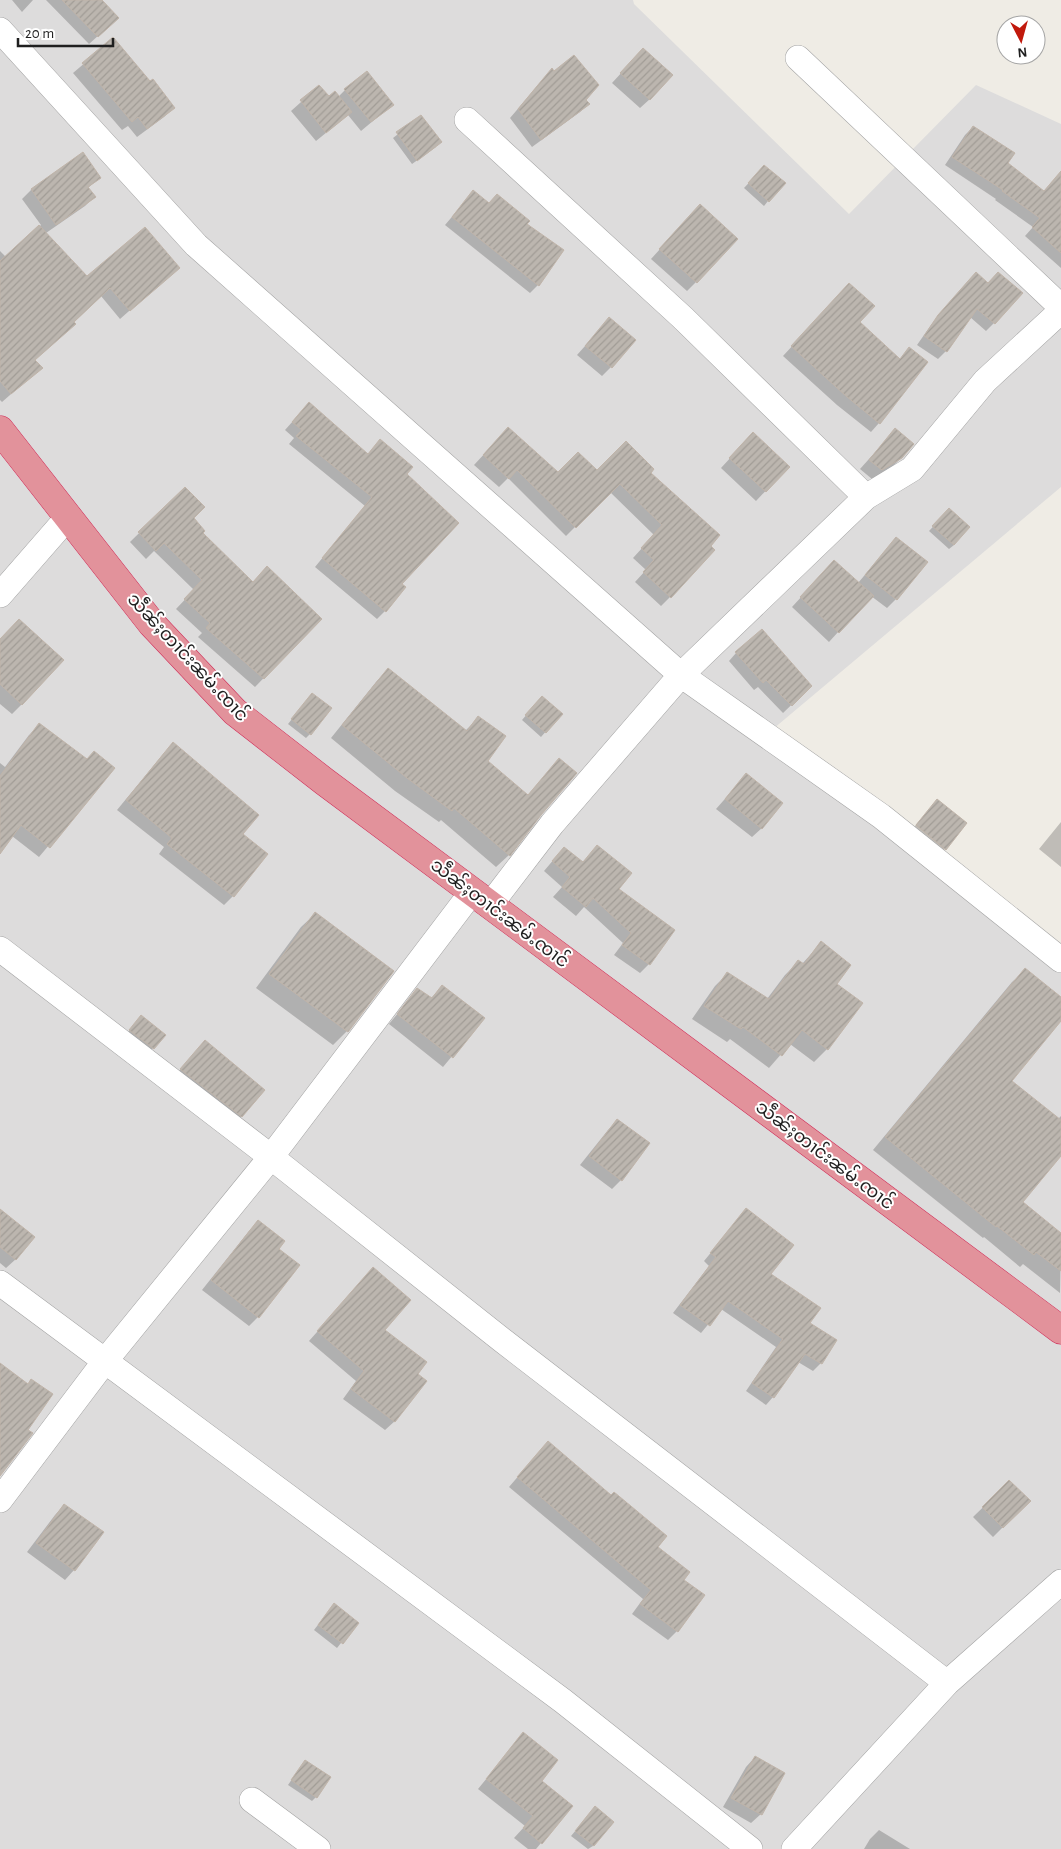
<svg xmlns="http://www.w3.org/2000/svg" width="1061" height="1849" font-family="'Alegreya Sans','Noto Sans Myanmar',sans-serif">
<defs>
<pattern id="building-hatch" width="6" height="6" patternUnits="userSpaceOnUse" patternTransform="scale(1.25)"><rect width="6" height="6" fill="#bcb6af"/><path d="M-1 1l2-2M0 6l6-6M5 7l2-2" fill="none" stroke="#a19c96"/></pattern>
</defs>
<rect width="100%" height="100%" fill="#efece5"/>
<path fill="#dddcdc" d="M0,0h633l1,4 215,210 127,-129 85,39v363l-301,253 301,213v896h-1061z"/>
<path fill="#0003" d="M12,0h21l-11,12z
M46,0h54l9,26 -20,18z
M113,39l60,69 -9,9 -27,20 -9,-11 -6,4 -49,-57z
M634,59l16,40 -10,9 -28,-25z
M552,69l36,35 -8,8 -48,35 -22,-29z
M319,86l10,12 9,-1 7,-7 47,15 -31,26 -13,-16 -32,26 -25,-30z
M421,116l15,31 -24,17 -19,-26z
M973,127l33,36 37,29 18,-20v96l-36,-32 8,-9 -38,-27 1,-1 -51,-34 20,-30z
M83,154l17,23 -12,11 6,9 -9,9 -39,27 41,45 91,-10 -58,51 -19,-23 -67,64 7,8 -39,34 -2,-2v-149l6,6 35,-32 -19,-26 9,-9z
M760,171l8,30 -4,5 -20,-18z
M473,192l15,12 50,81 -8,8 -85,-68z
M691,215l5,67 -9,9 -36,-32z
M968,281l26,42 -8,8 -16,-14 -24,34 -8,8 -21,-14 14,-20z
M840,294l18,28 41,38 10,-11 -30,74 -8,9 -34,-27 -54,-49z
M609,319l2,48 -9,9 -25,-21z
M301,412l66,43 13,-14 25,33 -5,110 -15,27 -8,8 -62,-52 50,-61 -76,-62 5,-6 -9,-8z
M895,430l7,27 -10,10 -20,12 -12,-10z
M499,438l59,35h91l69,62 -48,62 -9,9 -26,-24 11,-12 -13,-12 21,-23 -44,-43 -44,44 -58,-58 -9,9 -25,-22z
M744,443l44,24 -32,34 -35,-33z
M185,488l7,31 9,14 52,50 68,36 -66,68 -57,-50 4,-4 -26,-24 18,-19 -40,-39 -8,8 -16,-17z
M949,510l5,35 -5,4 -20,-18z
M896,538v61l-9,9 -16,-12 -42,46 -37,-35 33,-36 33,12z
M0,640l22,64 -10,10 -12,-10z
M736,653l75,33 -28,27 -25,-26 -4,3 -25,-29z
M388,669l77,62 13,-13 8,44 41,34 32,-36 -19,54 -31,41 -13,12 -55,-47 -2,2 -44,-31 -64,-53 45,-56z
M542,697l19,17 -20,23 -19,-17z
M308,699l2,35 -4,4 -18,-14z
M39,725l47,35 28,8 -75,89 -27,-21 -12,16v-89l5,4 24,-32z
M164,753l77,81 -8,62 -9,9 -65,-51 5,-7 -47,-37z
M746,775l16,53 -10,9 -36,-28z
M937,801l8,48 -9,9 -29,-23z
M1061,822v45l-22,-18z
M597,847l52,117 -9,9 -26,-18 9,-12 -39,-36 -8,9 -23,-19 9,-10 -18,-16 11,-13 27,5z
M315,914l78,57 -46,60 -14,14 -77,-57 45,-61z
M821,943l14,41 -8,65 -13,13 -24,-18 -21,24 -39,-29 -3,3 -35,-23 23,-33 13,-13 39,26 18,-24 13,-13 4,2z
M1025,970l36,29v20l-51,62 48,38 3,-3v38l-40,48 40,32 -1,59 -37,-29 -3,3 -36,-30 -1,1 -110,-88 139,-168z
M442,987l41,32 -40,48 -54,-43 29,-35 12,10z
M137,1021l16,27 -4,5 -23,-18z
M205,1042l37,74 -10,9 -60,-46z
M617,1121l4,59 -9,9 -32,-24 28,-35z
M746,1210l24,64 38,49 27,18 -14,22 -8,8 -15,-9 -25,35 -7,8 -20,-14 30,-44 -55,-38 -20,24 -28,-20 36,-47 -5,-5z
M0,1219l16,40 -10,9 -6,-5z
M258,1222l19,27 -19,68 -9,9 -47,-36 47,-59z
M373,1269l10,61 33,45 -21,46 -10,9 -42,-31 13,-18 -47,-40z
M539,1452l117,95 27,33 -6,51 -9,9 -36,-26 11,-15 -134,-112z
M1009,1482l20,19 -36,36 -20,-20z
M64,1505l10,65 -9,10 -38,-28 28,-37z
M330,1609l27,14 -20,25 -23,-18z
M523,1734l17,47 1,62 -5,6h-8l-14,-11 11,-12 -47,-37z
M755,1757l6,57 -10,9 -28,-16 23,-40z
M301,1766l15,31 -4,4 -24,-16z
M591,1812l21,10 -19,24 -5,3 -17,-13z
M879,1830l31,19h-46l6,-10z"/>
<path fill="url(#building-hatch)" stroke="#c0b4a9" d="M62,0h40l17,18 -21,19z
M113,37l37,44 3,-2 22,29 -28,21 -9,-12 -6,5 -50,-59z
M643,48l30,27 -23,25 -30,-27z
M574,55l25,30 -13,15 4,4 -49,36 -23,-31 34,-41 2,3z
M367,71l27,34 -23,17 -27,-33z
M319,85l10,11 6,-5 17,21 -26,21 -26,-33z
M421,115l21,27 -25,19 -21,-29z
M973,126l42,27 -7,10 36,28 17,-20v82l-29,-26 8,-9 -38,-27 1,-1 -51,-33z
M83,152l18,26 -13,9 8,10 -40,28 -25,-36z
M764,165l22,18 -17,19 -21,-19z
M473,190l16,13 8,-9 33,27 -3,3 37,26 -25,36 -87,-69z
M700,204l38,35 -41,44 -38,-34z
M39,225l48,51 58,-49 35,41 -50,43 -20,-23 -36,34 2,2 -41,36 8,8 -32,26 -11,-13v-120z
M976,272l12,11 10,-11 25,21 -28,31 -18,-15 -30,43 -23,-16 14,-21z
M849,283l26,23 -15,16 40,37 9,-12 19,15 -48,62 -34,-28 -55,-50z
M609,317l27,23 -24,28 -27,-22z
M309,402l59,52 12,-15 33,28 -6,7 52,49 -57,61 4,3 -20,25 -64,-54 50,-61 -76,-61 6,-6 -10,-8z
M508,427l50,45 20,-20 19,18 29,-29 28,28 -3,4 69,62 -9,11 4,4 -44,48 -28,-26 11,-12 -13,-12 21,-23 -42,-41 -44,44 -59,-58 -8,9 -26,-24z
M895,428l19,16 -12,14 -20,12 -13,-10z
M753,432l37,35 -24,25 -37,-34z
M185,487l20,20 -11,11 11,13 -2,2 50,49 14,-16 55,53 -58,60 -58,-51 4,-5 -26,-24 18,-19 -38,-37 -8,8 -18,-19z
M949,508l21,19 -16,18 -22,-19z
M896,537l32,25 -31,38 -32,-25z
M834,560l40,36 -35,37 -39,-36z
M19,619l45,41 -42,45 -22,-21v-45z
M762,629l50,57 -20,20 -26,-26 -3,3 -28,-31z
M388,668l79,63 11,-15 28,20 -18,25 40,34 31,-37 18,15 -36,42 -31,41 -56,-48 -2,3 -45,-33 -65,-53z
M312,693l20,15 -21,27 -20,-16z
M542,696l21,18 -17,19 -21,-18z
M39,723l48,36 7,-8 21,17 -65,80 -29,-23 -21,29v-78z
M173,742l86,73 -16,19 25,20 -34,43 -67,-53 5,-6 -46,-38z
M746,773l37,30 -21,26 -37,-30z
M937,799l30,24 -21,27 -30,-25z
M597,845l35,28 -13,16 56,41 -25,35 -28,-20 9,-12 -38,-35 -7,9 -24,-20 8,-10 -18,-16 12,-14 19,15z
M315,912l79,59 -46,61 -79,-58z
M821,941l30,24 -14,19 26,19 -35,47 -26,-20 -20,26 -39,-29 -2,2 -37,-23 23,-34 42,27 29,-39 6,4z
M1025,968l36,29v24l-49,60 49,39v36l-38,46 38,31v38l-25,-19 -2,3 -37,-29 -1,1 -111,-90z
M442,985l43,33 -32,40 -56,-44 20,-26 15,10z
M141,1015l25,20 -12,14 -25,-19z
M205,1040l60,50 -23,27 -62,-48z
M617,1119l33,24 -28,38 -33,-25z
M746,1208l48,37 -23,29 50,34 -11,15 27,17 -15,24 -17,-10 -31,44 -22,-15 31,-44 -55,-38 -18,25 -30,-21 36,-48 -6,-4z
M0,1209l35,28 -19,23 -16,-13z
M258,1220l27,21 -6,8 21,16 -41,53 -48,-38z
M373,1267l38,33 -26,30 42,32 -9,12 9,7 -32,41 -44,-33 13,-18 -47,-40z
M0,1363l28,21 3,-5 22,15 -25,36 5,3 -33,43z
M548,1441l63,54 3,-3 53,44 -9,11 32,25 -6,8 21,15 -27,37 -38,-28 11,-14 -134,-113z
M1009,1480l22,21 -28,27 -21,-21z
M64,1504l40,28 -29,39 -39,-28z
M334,1603l25,20 -16,21 -25,-19z
M523,1732l35,28 -16,21 31,25 -31,38 -19,-16 10,-12 -47,-37z
M755,1756l30,17 -23,42 -31,-17z
M305,1760l26,17 -14,21 -26,-18z
M595,1806l19,16 -20,24 -19,-15z"/>
<g fill="none" stroke-linecap="round" stroke-linejoin="round">
<defs>
<path id="street" d="M0,30l196,215 485,430 200,141 180,144
M798,58l263,249
M467,120l216,198 183,179
M0,595l68,-78
M490,905l62,-81 129,-149 185,-178 46,-28 73,-88 76,-70
M0,949l271,208 231,183 445,343
M0,1283l563,418 187,148
M0,1500l105,-139 166,-204 201,-265
M252,1800l66,49
M794,1849l153,-166 114,-101"/>
<path id="highway" d="M0,430l152,194 83,88 90,70 736,548"/>
</defs>
<use href="#street" stroke="#a3a3a3" stroke-width="26"/>
<use href="#highway" stroke="#d02f5a" stroke-width="29"/>
<use href="#street" stroke="#fff" stroke-width="25"/>
<use href="#highway" stroke="#e2929b" stroke-width="28"/>
</g>
<g text-anchor="middle" stroke-width="4" stroke-linejoin="round" paint-order="stroke">
<g font-size="18" fill="#1f1f1f" stroke="#fff">
<text transform="translate(188 657) rotate(47)" y="6">သဵၼ်ႈတၢင်းၼမ်ႉၸၢင်</text>
<text transform="translate(500 913) rotate(37)" y="6">သဵၼ်ႈတၢင်းၼမ်ႉၸၢင်</text>
<text transform="translate(825 1155) rotate(37)" y="6">သဵၼ်ႈတၢင်းၼမ်ႉၸၢင်</text>
</g>
</g>
<g transform="translate(1021 40) rotate(174)"><circle r="24" fill="#ffffff" stroke="#a5a5a5"/>
<path d="M0-4L9 19L0 12L-9 19Z" fill="#c1190c"/>
<text y="-8" font-size="14" font-weight="bold" text-anchor="middle" fill="#1f1f1f">N</text>
</g>
<path d="M18 38v8h95v-8" fill="none" stroke="#1f1f1f" stroke-width="2.5"/>
<text x="25" y="38" font-size="15" fill="#1f1f1f" stroke="#ffffff" stroke-width="4" paint-order="stroke">20 m</text>
</svg>
